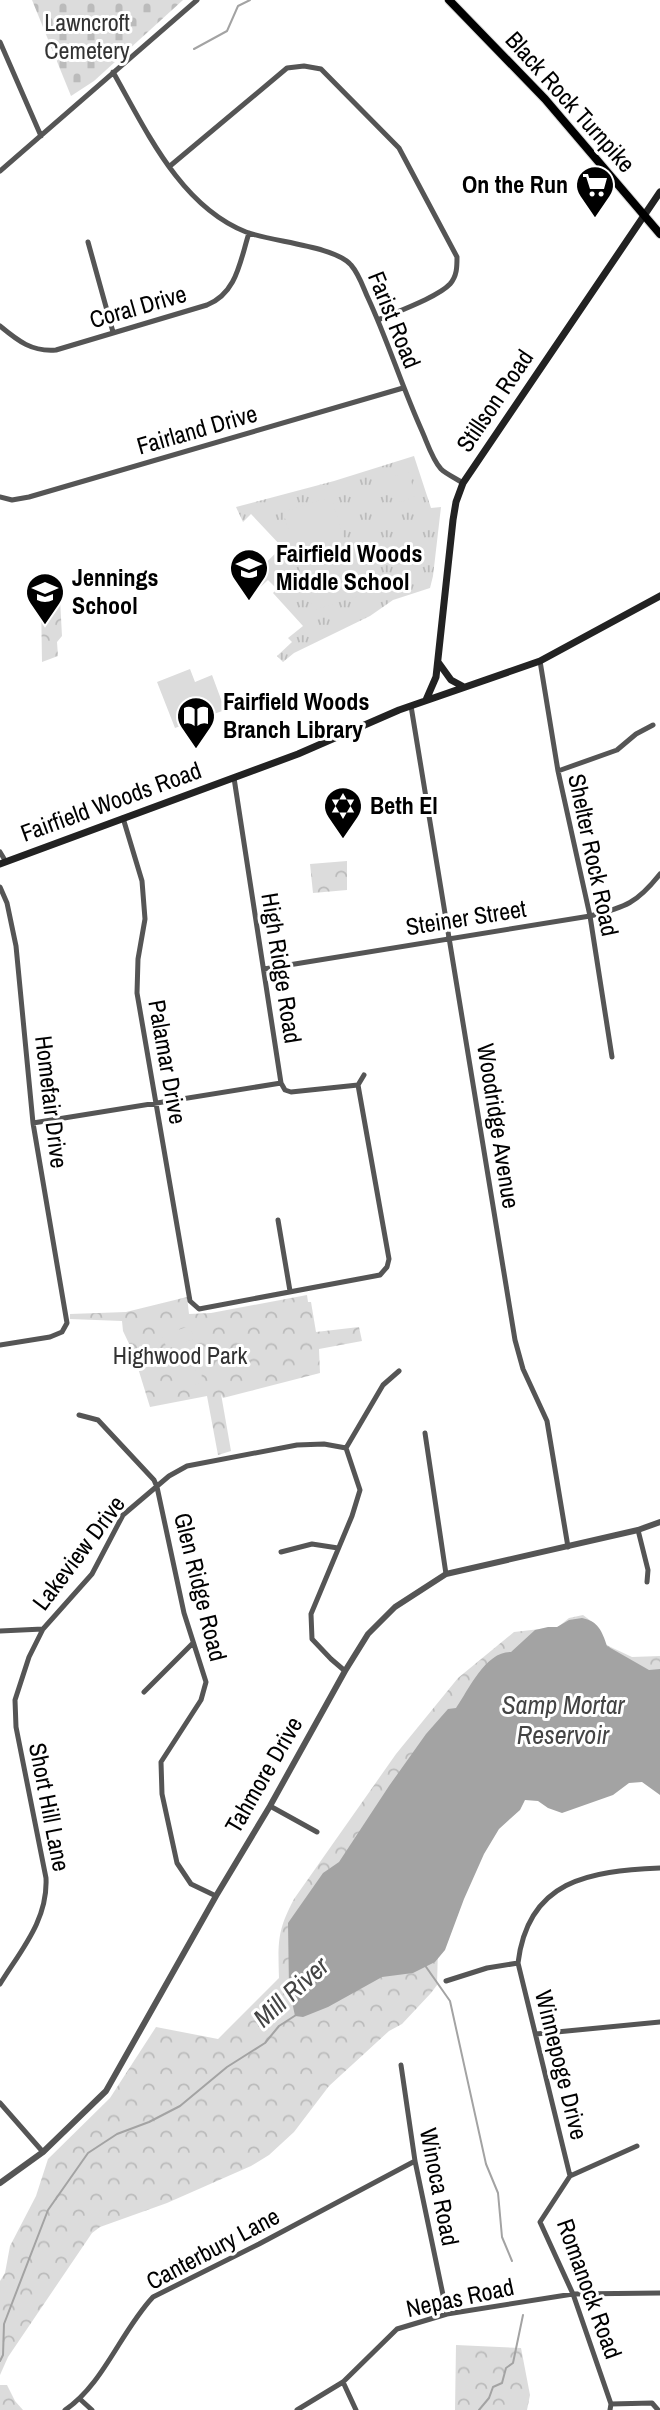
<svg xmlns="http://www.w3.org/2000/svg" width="660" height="2410" font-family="'Archivo Narrow',sans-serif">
<defs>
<pattern id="grass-tufts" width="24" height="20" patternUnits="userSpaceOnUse" patternTransform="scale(1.75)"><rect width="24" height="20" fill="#dcdcdc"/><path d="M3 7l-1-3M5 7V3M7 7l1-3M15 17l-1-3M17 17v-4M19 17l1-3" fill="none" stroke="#bbb"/></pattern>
<pattern id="forest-crowns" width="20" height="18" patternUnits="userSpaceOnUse" patternTransform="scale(1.75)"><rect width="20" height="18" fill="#dcdcdc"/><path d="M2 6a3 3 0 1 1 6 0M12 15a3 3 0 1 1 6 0" fill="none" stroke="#bbb"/></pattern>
<pattern id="cemetery-stones" width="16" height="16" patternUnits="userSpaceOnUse" patternTransform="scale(1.75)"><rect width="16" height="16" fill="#dcdcdc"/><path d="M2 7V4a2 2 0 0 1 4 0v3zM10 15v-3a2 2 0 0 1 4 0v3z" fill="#bbb"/></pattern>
</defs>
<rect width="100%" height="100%" fill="#fff"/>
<path fill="url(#grass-tufts)" d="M414,456l17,52 10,-1 -8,69 -3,12 -37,12 -23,16 -76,37 -11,9 -6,-6 15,-14 -4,-4 15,-12 -30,-33 4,-4 -9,-9 -15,14 -10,-9 39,-38 -31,-33 -8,8 -7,-15 98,-26z"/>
<path fill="url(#forest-crowns)" d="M60,599l2,37 -5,6 1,14 -16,6 -1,-62z
M347,861v29l-34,3 -3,-29z
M307,1295l1,7h3l5,30 43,-5 3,14 -43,8 1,24 -97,25 -2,-4 10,57 -13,4 -11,-59 -57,11 -17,-55 -10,-21 -1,-10 -52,-2v-5l56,-2 61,-15 2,17 22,-1z
M583,1615l12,9 5,18 32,15 28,-1v120l-148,10 -74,162 -1,37 -6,8 -29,31 -13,7 -60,55 -35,46 -25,23 -18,11 -84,37 -67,24 -8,6 -84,124 -8,18v-94l5,-8 5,-27 26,-50 12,-37 62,-61 46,-71 62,12 61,-61c-1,-35 -2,-47 15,-79l102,-145 62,-76 56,-46 44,-5 11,-9z
M456,2345l65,3 9,47 -3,15h-72z
M0,2385h7l8,16 8,9h-23z"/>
<path fill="url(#cemetery-stones)" d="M32,0h151l-89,81 -23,15z"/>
<path fill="#dcdcdc" d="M409,472l6,24 -13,6c-14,-4 -19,-9 -18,-23z
M331,497l31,98 -48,15 -31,-98z
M190,669l5,13 17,-7 13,35 -50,18 -18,-46z
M190,1326l4,13 -27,10 -5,-14z
M183,1354l10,2 3,16h6l-1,11 -6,2 -4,-7 -16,4c-10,-11 -6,-24 8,-28z"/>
<path fill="#a3a3a3" d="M582,1618c16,3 20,13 25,28l42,24 11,-1v126l-18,-13 -13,1 -16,12 -51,18 -14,-5 -10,-7 -13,-1 -5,10 -21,19 -15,25 -20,45 -19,51 -10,12 -22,11 -31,4 -54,30 -25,10 -8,-1 -6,-29 -1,-64 35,-50 16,-11 50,-76 37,-52 22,-25 8,-1c13,-19 30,-57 55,-56l24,-22 13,-3h9l12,-7z"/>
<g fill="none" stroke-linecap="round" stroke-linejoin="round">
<path stroke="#a3a3a3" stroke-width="2" d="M194,49l33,-18 11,-25 12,-6
M424,1964l26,37 36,163 12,29 4,44 10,24
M0,2361l3,-6 1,-31 44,-114 40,-57 29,-19 32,-12 31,-16 47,-39 38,-24 14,-17 17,-11
M479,2410l10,-12 4,-11 9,-4 4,-15 7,-5 10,-48"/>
<defs>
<path id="primary" d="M449,0l96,99 115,135"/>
</defs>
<use href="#primary" stroke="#dbdbdb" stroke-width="10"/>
<path stroke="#555" stroke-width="5" d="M0,42l41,94
M113,72c33,58 67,134 133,160 26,10 89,14 105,33 8,9 12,22 17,33 20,43 34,89 54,133 5,11 10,28 19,38 5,5 16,10 22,14
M170,166l117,-98 17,-2 17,3 78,79 58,109c0,10 0,19 -7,27 -12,13 -54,28 -72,36
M0,171l197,-171
M88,242l25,90
M0,326c18,15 32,26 56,24l151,-45c30,-12 33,-44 42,-72
M0,497l12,3 17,-3 374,-109
M540,661l18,110 32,145 22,141
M411,706l104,634 8,29 24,52 21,126
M558,771l59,-21 19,-16 17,-9
M234,778l47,305 4,7 6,2 67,-7
M123,818l19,63 3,38 -7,40 -1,34 53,308 9,8 181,-34 7,-8 2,-8 -31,-174 6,-10
M0,852l6,10
M0,887l7,16 9,43 17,177 34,200 -5,9 -12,5 -50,8
M264,969l326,-53c36,-9 47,-13 70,-42
M33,1123l248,-40
M278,1220l12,71
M79,1415l19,5 56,60 3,7 27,126 22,69 -5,18 -40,62 1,32 15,69 14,21 25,12
M425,1433l21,141
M346,1448l37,-63 16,-14
M638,1530l10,40 -1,12
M281,1552l31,-8 26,4
M0,1631l43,-2 49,-55 31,-59 46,-39 18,-10 110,-21 27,-1 22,4
M345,1671l-14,-12 -19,-20 -1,-25 41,-98 8,-26 -14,-42
M144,1692l48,-48
M270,1806l47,26
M446,1981l41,-13 31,-5
M0,1984c21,-34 48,-64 46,-106l-30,-151 -1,-27 14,-43 14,-28
M536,2034l124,-12
M401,2065l14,96 32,153
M0,2103l43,49
M570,2176l-52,-213c10,-83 71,-92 142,-95
M343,2382l13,28
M81,2400l11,10
M611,2404l41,-1 6,7
M65,2410c38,-25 56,-79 88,-113l106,-53 156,-83
M297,2410l46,-28 54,-53 50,-15 126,-20 87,-1
M610,2410l1,-6 -38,-110 -33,-72 30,-46 67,-30"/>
<path stroke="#555" stroke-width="6" d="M0,2183l43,-31 63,-61 110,-195 54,-90 75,-135 23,-37 27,-27 51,-33 192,-44 22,-8"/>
<path stroke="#222" stroke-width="7" d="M438,662l13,18 13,7
M426,700l10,-23 17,-157 3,-18 7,-19 197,-291
M0,864l298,-110 101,-44 141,-49 120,-65"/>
<use href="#primary" stroke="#000" stroke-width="8"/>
</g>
<defs>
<symbol id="supermarket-pin" viewBox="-11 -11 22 30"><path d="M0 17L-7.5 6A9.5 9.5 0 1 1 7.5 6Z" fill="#000" stroke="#fff"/><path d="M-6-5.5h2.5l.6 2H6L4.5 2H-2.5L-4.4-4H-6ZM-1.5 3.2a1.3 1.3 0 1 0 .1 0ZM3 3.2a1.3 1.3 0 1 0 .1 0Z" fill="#fff"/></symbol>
<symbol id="school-pin" viewBox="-11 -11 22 30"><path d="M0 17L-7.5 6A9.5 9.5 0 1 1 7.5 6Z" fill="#000" stroke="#fff"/><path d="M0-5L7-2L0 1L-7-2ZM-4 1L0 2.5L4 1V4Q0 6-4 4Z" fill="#fff"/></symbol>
<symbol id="library-pin" viewBox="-11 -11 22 30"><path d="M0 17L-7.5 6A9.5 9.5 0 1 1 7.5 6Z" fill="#000" stroke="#fff"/><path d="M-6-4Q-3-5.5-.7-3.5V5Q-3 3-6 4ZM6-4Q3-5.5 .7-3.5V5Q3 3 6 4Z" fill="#fff"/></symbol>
<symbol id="synagogue-pin" viewBox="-11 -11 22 30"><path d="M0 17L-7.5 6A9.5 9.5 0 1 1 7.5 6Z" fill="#000" stroke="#fff"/><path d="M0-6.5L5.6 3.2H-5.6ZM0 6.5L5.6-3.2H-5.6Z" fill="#fff"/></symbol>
</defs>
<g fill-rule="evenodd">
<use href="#supermarket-pin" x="573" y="163" width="44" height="60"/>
<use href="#school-pin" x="227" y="546" width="44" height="60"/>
<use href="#school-pin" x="23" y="570" width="44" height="60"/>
<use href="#library-pin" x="174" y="694" width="44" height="60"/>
<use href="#synagogue-pin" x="321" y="784" width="44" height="60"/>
</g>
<g text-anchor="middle" stroke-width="6" stroke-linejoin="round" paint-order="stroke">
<g font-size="24" fill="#333" stroke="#fff">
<text x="87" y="31">Lawncroft<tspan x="87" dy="28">Cemetery</tspan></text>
<text x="180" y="1364">Highwood Park</text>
</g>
<g font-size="24" fill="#000" stroke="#fff">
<text transform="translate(570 102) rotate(48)" y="8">Black Rock Turnpike</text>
<text transform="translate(138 307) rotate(-16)" y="8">Coral Drive</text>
<text transform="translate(394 320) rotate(68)" y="8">Farist Road</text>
<text transform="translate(495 401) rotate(-56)" y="8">Stillson Road</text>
<text transform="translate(197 430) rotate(-16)" y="8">Fairland Drive</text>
<text transform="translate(111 802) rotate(-20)" y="8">Fairfield Woods Road</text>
<text transform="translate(593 855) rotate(78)" y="8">Shelter Rock Road</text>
<text transform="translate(466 918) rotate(-9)" y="8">Steiner Street</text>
<text transform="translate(281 968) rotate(81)" y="8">High Ridge Road</text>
<text transform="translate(167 1062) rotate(80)" y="8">Palamar Drive</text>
<text transform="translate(51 1102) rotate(83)" y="8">Homefair Drive</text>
<text transform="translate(498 1126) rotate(81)" y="8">Woodridge Avenue</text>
<text transform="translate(79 1553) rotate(-53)" y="8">Lakeview Drive</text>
<text transform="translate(200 1587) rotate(76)" y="8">Glen Ridge Road</text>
<text transform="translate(264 1775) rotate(-60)" y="8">Tahmore Drive</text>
<text transform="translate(49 1807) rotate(79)" y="8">Short Hill Lane</text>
<text transform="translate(561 2065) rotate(76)" y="8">Winnepoge Drive</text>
<text transform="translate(439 2187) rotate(79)" y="8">Winoca Road</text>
<text transform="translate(213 2249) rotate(-28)" y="8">Canterbury Lane</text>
<text transform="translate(589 2289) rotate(70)" y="8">Romanock Road</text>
<text transform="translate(460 2298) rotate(-12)" y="8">Nepas Road</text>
</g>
<g font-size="24" font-weight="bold" fill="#000" stroke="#fff" text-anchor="start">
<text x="568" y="193" text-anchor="end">On the Run</text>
<text x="276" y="562">Fairfield Woods<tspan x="276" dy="28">Middle School</tspan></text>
<text x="72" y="586">Jennings<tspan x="72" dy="28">School</tspan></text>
<text x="223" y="710">Fairfield Woods<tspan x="223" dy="28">Branch Library</tspan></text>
<text x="370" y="814">Beth El</text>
</g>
<g font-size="26" font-style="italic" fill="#444" stroke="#fff">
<text x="563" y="1714">Samp Mortar<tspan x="563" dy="30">Reservoir</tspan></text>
<text transform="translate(291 1992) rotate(-42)" y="9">Mill River</text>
</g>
</g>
</svg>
